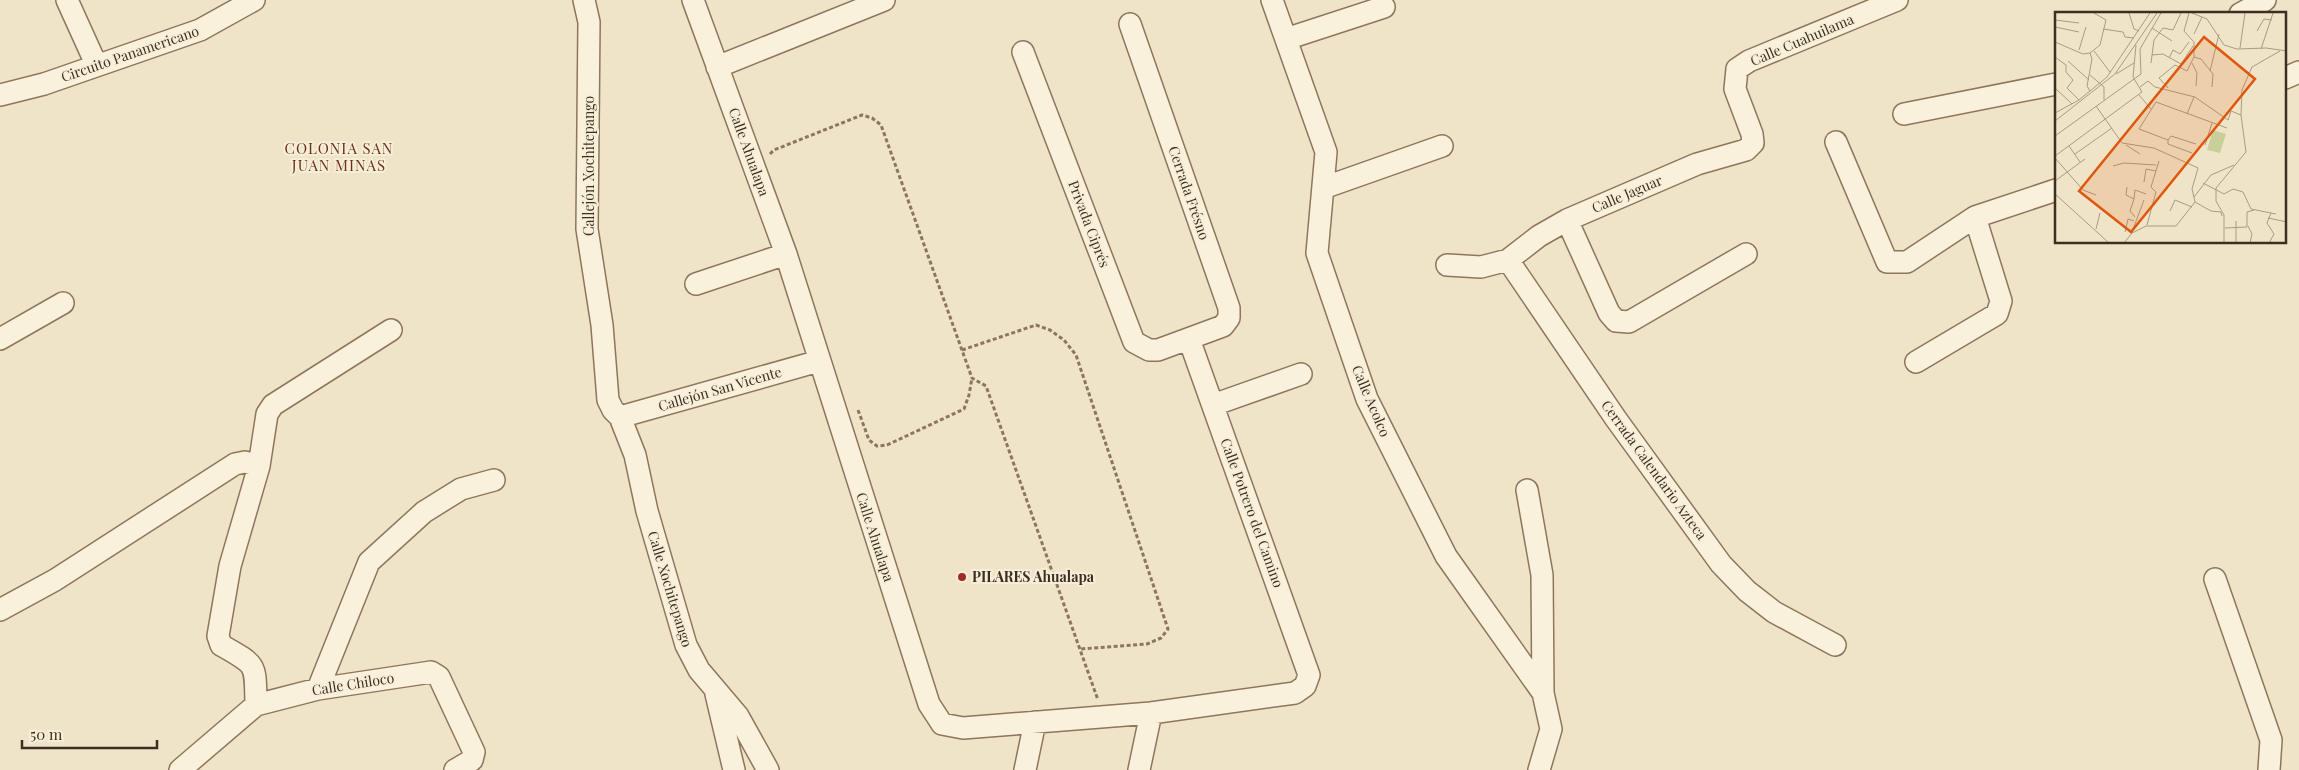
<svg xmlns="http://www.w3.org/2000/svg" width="2299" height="770" font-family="'Playfair Display',serif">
<rect width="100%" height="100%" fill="#f0e4c8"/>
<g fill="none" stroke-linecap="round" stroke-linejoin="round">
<defs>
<path id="minor" d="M67,0l29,64
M584,0l5,22 -2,207 15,96 6,75 5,10 7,7 15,38 12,56 39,134 13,25 39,46 30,54
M693,0l93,254 143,450 13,20 21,4 188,-15 144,-20 10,-7 4,-11 -120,-336
M1272,0l54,152 -9,101 50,146 79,157 97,137 8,36 -12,41
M2240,14l25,-14
M1286,39l98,-32
M1023,52l111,290 15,8h9l65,-24 6,-8v-10l-99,-284
M717,67l167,-67
M2285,78l14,-6
M0,95l44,-11 156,-54 54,-30
M1904,114l152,-30
M1836,142l51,120h20l68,-45
M1323,188l119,-42
M1567,220l42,93 7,8 13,1 117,-68
M1508,260l108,159 105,145 26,27 27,21 61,33
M1447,265l34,2 27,-7 31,-24 28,-16 130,-56 49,-14 7,-7 -1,-9 -17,-45 2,-20 12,-8 148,-61
M696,284l90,-30
M0,339l63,-36
M1916,362l81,-48 4,-13 -26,-84 81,-27
M1213,405l88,-31
M620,417l199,-56
M1527,490l15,85 1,118
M2215,579l56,161 -2,30
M0,610l55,-30 180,-116 10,-2 14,4
M318,689l51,-127 55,-50 37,-23 33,-9
M716,694l18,76
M256,705c-1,-42 2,-39 -35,-60l-3,-9 12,-70 29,-100 8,-52 6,-9 118,-75
M180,770l76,-65 62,-16 113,-17 8,5 35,75 -2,8 -17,10
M1025,770l10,-48
M1139,770l12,-57"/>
</defs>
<use href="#minor" stroke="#8d765c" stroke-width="24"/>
<path stroke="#8d765c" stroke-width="3" stroke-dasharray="4 2.5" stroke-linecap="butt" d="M770,154l4,-4 88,-35 10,3 9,7 91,253 14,8 112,314
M962,350l74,-25 14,5 14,10 12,15 92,274 -7,9 -14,6 -67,5
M858,410l11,30 8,6 10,-1 77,-36 5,-14 3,-17"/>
<use href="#minor" stroke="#faf1dc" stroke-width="21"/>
</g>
<circle fill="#9e2a2b" stroke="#f7eed8" stroke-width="2" cx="962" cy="577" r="5"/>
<g text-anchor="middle" stroke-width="4" stroke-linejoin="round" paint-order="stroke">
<g font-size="14" fill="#3d2e20" stroke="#f7eed8">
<text transform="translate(1802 40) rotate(-23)" y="5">Calle Cuahuilama</text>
<text transform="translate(130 54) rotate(-19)" y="5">Circuito Panamericano</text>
<text transform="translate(749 152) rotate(70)" y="5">Calle Ahualapa</text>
<text transform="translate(589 166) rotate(-90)" y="5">Callejón Xochitepango</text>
<text transform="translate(1189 193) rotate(71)" y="5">Cerrada Frésno</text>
<text transform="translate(1627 194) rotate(-23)" y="5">Calle Jaguar</text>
<text transform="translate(1089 224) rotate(69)" y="5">Privada Ciprés</text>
<text transform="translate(720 389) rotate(-16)" y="5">Callejón San Vicente</text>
<text transform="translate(1371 401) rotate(67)" y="5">Calle Acolco</text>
<text transform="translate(1654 470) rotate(54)" y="5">Cerrada Calendario Azteca</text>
<text transform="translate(1252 513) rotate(70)" y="5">Calle Potrero del Camino</text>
<text transform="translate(875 537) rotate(72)" y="5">Calle Ahualapa</text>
<text transform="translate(670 589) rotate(73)" y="5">Calle Xochitepango</text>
<text transform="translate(353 684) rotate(-9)" y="5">Calle Chiloco</text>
</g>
<g font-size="14" font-weight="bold" fill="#3d2e20" stroke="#f7eed8" text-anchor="start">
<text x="972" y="582">PILARES Ahualapa</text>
</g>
<g font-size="15" letter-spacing="1" fill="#6b2e1e" stroke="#f7eed8">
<text x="339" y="154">COLONIA SAN<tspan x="339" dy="17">JUAN MINAS</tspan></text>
</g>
</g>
<g transform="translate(2055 12)">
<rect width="231" height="231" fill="#f0e4c8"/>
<path d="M158,118l13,4 -6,19 -13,-3z" fill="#c9cf9b"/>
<path fill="none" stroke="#a89b85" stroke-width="1" d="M74,1l5,16 5,2M137,1l15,6 17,26 13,4 29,-1 21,3M0,8l24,3M0,15l24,5M97,16l20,13M48,17l20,3 2,5 9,1M202,19l7,-12 8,1M139,22l8,-17M0,30l28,12 7,-1M185,36l5,-35M206,37l12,-36M24,38l7,-23M39,39l16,21M97,43l11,-1 18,10 12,-18M0,45l11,8v7l7,8 -6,8 12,12M139,45l7,2 12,15 -1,13M114,46l4,-8 7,4 9,-12M13,49l21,19M96,51l3,-23 9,-12 10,2 8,-17M137,51l5,10 -1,13M155,59l9,-37M61,62l18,-11M35,63l14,12v13M85,75l8,-6 7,6 40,10 33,23 3,-9 10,4M0,76l17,16M113,76l-9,-10 16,-13 12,6 7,-14v-15l-10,-11 5,-18M35,79l-3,-5 5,-27 -2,-6 10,-8 6,-25 -12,-7M84,83l12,14M41,94l26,37 32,5 44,20 -6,21 3,13M0,101l24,-13 28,-23 43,-64M132,102l7,-17M0,109l60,-47 42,-61M0,124l86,-62 -1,-25 21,-36M113,128l-29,-11 17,-27 71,26M113,128l3,-4 25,8M113,128v4l24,9M71,133l14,9M150,133l7,-22M14,134l11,16M20,142l37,-26M0,144l87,-64 -9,-15 3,-32M0,146l28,32 13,5M58,154l11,-3 32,2M0,169l30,-22M89,170l2,-13 10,2M148,171l21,11 9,-5 10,3 8,17 25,5M72,175l-1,8 8,4 -4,12 5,6M0,182l54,49M139,185l17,-22 23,-10M79,187l1,-9 11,4M140,190l16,9 10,1 1,4M115,199l5,-11 17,7M213,206l19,4M181,209v22M92,213l9,-33 -5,-5 8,-26M193,214l4,8 -2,9M170,216l22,-1v-15l7,-2M41,217l4,-16M70,220l3,-13 6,2M77,220l12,-32M69,231l8,-10 14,-7h30l19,-24M169,231v-28l-8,-14v-13l30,-36 -5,-37 1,-25 10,-23 28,-16M214,231l5,-9 -7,-11 4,-10"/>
<path fill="#df570d" fill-opacity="0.15" stroke="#df570d" stroke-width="2.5" d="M149,25l51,42 -124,153 -52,-41z"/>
<rect width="231" height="231" fill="none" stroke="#3d2e20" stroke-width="2.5"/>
</g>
<path d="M22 740v8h135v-8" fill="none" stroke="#3d2e20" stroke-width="2.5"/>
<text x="30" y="740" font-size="15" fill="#3d2e20" stroke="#f7eed8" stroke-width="4" paint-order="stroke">50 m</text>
</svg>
